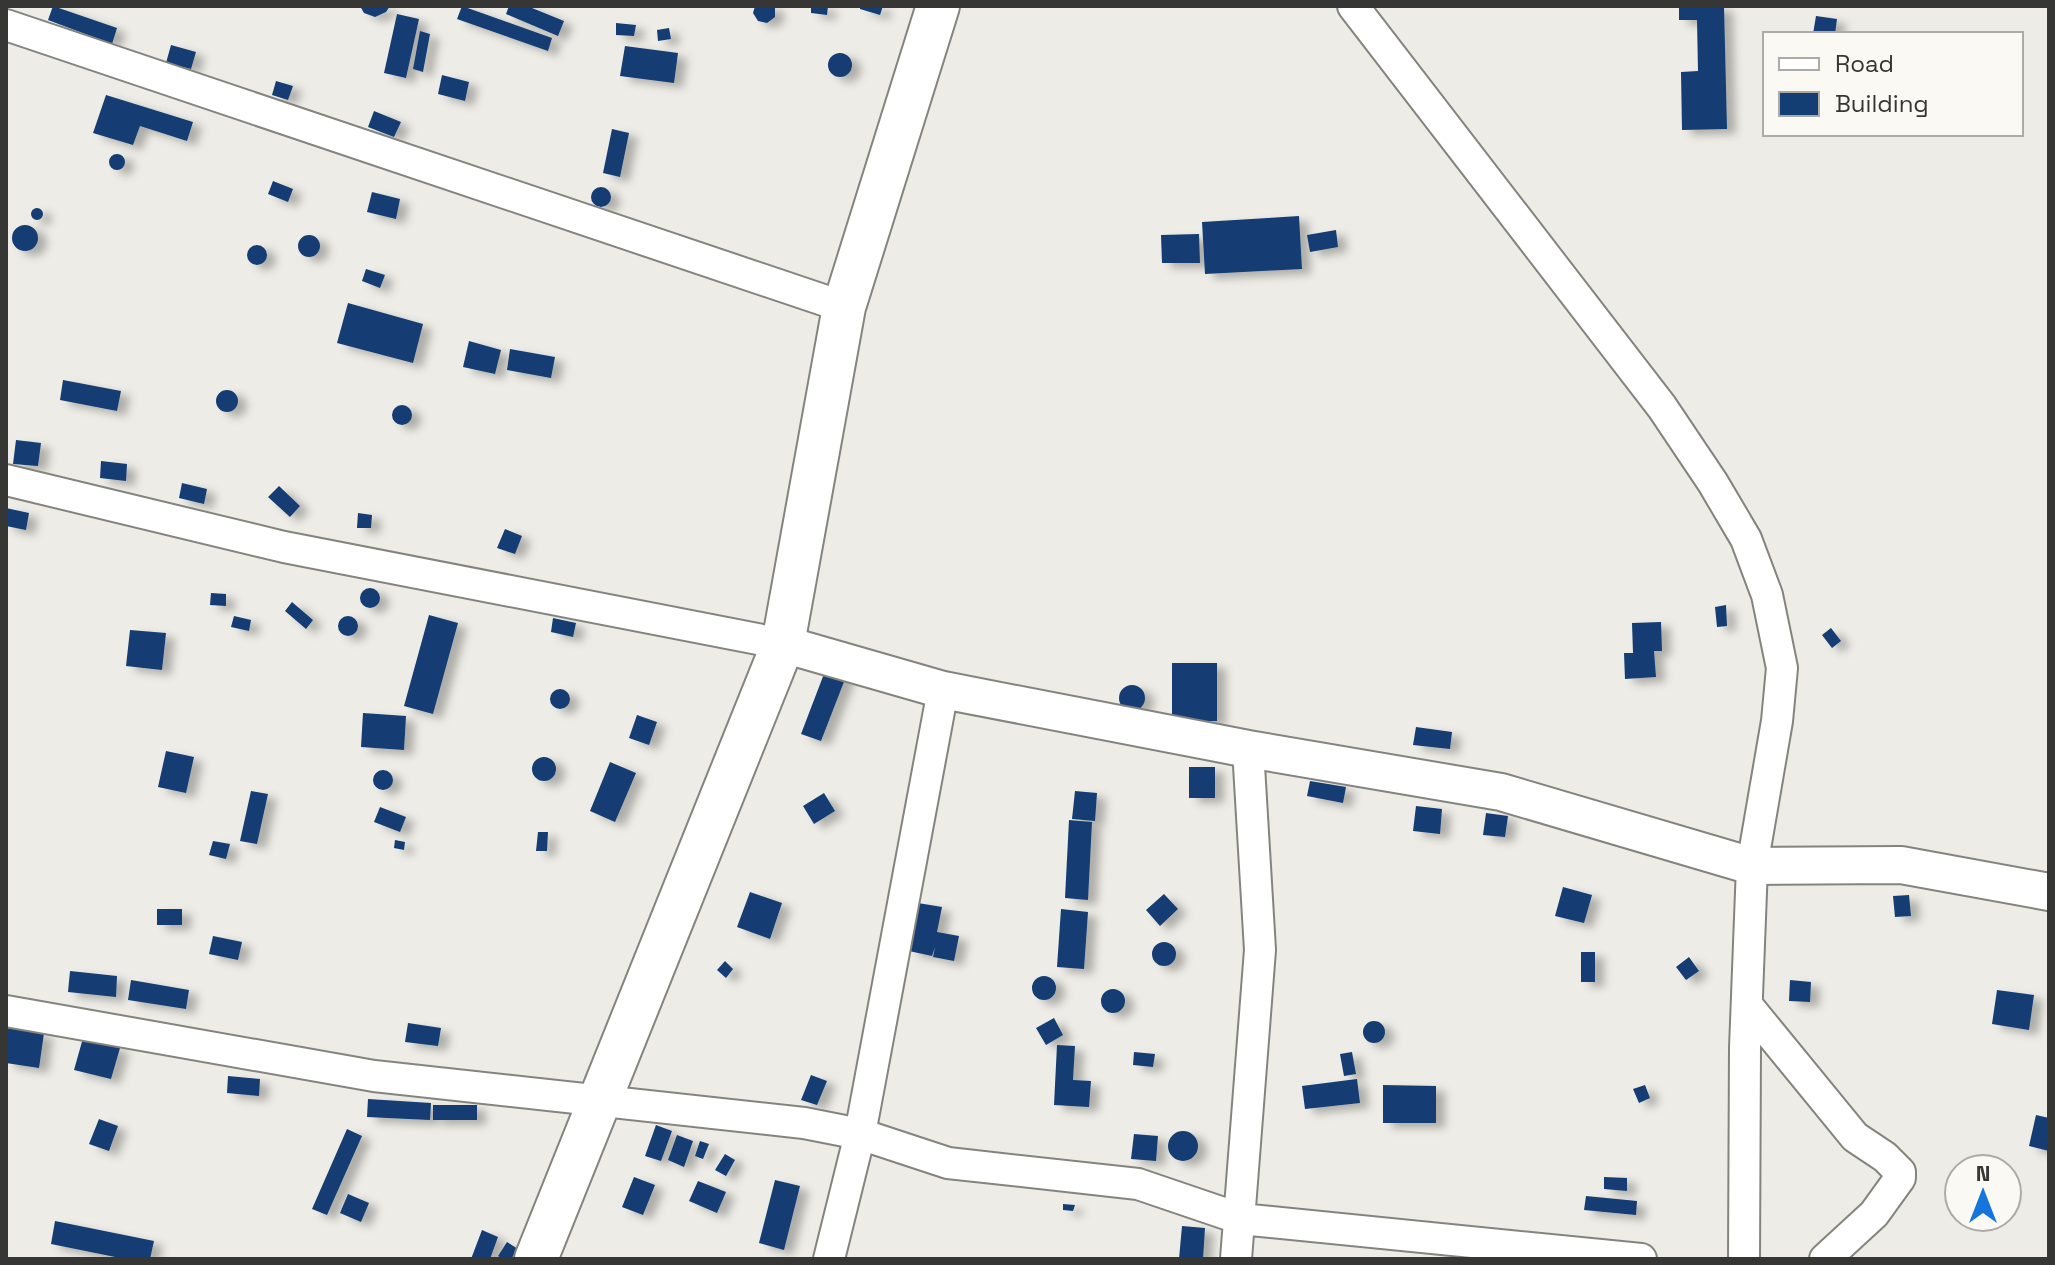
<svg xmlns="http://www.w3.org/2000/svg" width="2055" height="1265" font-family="'Space Grotesk',sans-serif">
<defs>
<filter id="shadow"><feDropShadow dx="9" dy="5" stdDeviation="4" flood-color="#0004"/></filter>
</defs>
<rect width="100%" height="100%" fill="#edece6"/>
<path fill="#133e73" filter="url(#shadow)" d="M53,6l64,22 -5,16 -64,-24z
M360,6h30l-4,6 -11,5 -11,-4z
M462,6l90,32 -4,13 -91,-32z
M509,6h18l37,15 -6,15 -52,-22z
M755,6h20v11l-8,6 -9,-2 -5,-8z
M811,6h17l-1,9 -16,-2z
M860,6h23l-3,9 -20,-6z
M1679,6h45l3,123 -45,1 -1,-58 17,-1 -1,-51h-18z
M397,14l22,5 -13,59 -22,-5z
M1816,16l21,3 -2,15h-22z
M616,23l20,2 -2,11 -18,-1z
M669,28l2,11 -13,2 -1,-11z
M420,31l10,3 -7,38 -10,-3z
M171,45l25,7 -5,17 -25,-6z
M625,46l53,7 -4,30 -54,-7z
M828 65a12 12 0 1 1 24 0a12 12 0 1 1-24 0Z
M442,75l27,7 -4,19 -27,-7z
M276,81l17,5 -5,14 -16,-5z
M106,95l87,27 -6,19 -47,-15 -7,19 -40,-12z
M374,111l27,11 -7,15 -26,-10z
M612,129l17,4 -9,44 -17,-4z
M109 162a8 8 0 1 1 16 0a8 8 0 1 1-16 0Z
M273,181l20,8 -5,13 -20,-8z
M591 197a10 10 0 1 1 20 0a10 10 0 1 1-20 0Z
M372,192l28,7 -4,20 -29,-7z
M31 214a6 6 0 1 1 12 0a6 6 0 1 1-12 0Z
M1299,216l3,53 -97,5 -3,-52z
M12 238a13 13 0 1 1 26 0a13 13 0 1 1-26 0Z
M1336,230l2,17 -28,5 -3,-17z
M1199,234l1,29h-38l-1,-28z
M298 246a11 11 0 1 1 22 0a11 11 0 1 1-22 0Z
M247 255a10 10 0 1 1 20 0a10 10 0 1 1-20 0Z
M366,269l19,6 -5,13 -18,-7z
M348,303l75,21 -10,39 -76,-20z
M469,341l32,9 -6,24 -32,-7z
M510,349l45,8 -4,21 -44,-8z
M63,380l58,11 -4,20 -57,-11z
M216 401a11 11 0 1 1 22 0a11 11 0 1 1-22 0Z
M392 415a10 10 0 1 1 20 0a10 10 0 1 1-20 0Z
M16,440l25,3 -3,23 -25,-2z
M101,461l26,3 -1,17 -26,-3z
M182,483l25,6 -3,15 -25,-6z
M279,486l21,20 -10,11 -22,-20z
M6,508l23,5 -3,17 -20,-4z
M358,513l14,2 -1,13h-14z
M505,529l17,7 -7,18 -18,-6z
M360 598a10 10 0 1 1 20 0a10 10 0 1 1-20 0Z
M211,593l15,1v12l-16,-1z
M292,602l21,18 -7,9 -21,-18z
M1726,605l1,21 -10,1 -2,-20z
M429,615l29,8 -25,91 -29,-8z
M234,616l17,4 -2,11 -18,-4z
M338 626a10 10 0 1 1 20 0a10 10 0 1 1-20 0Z
M553,618l23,5 -3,14 -22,-5z
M1661,622l1,29h-8l2,26 -31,2 -1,-26h9l-1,-30z
M1831,628l10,13 -9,7 -10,-13z
M130,630l36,3 -4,37 -36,-4z
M1172,663h45v58h-45z
M827,666l20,8 -26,67 -20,-7z
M1119 698a13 13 0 1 1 26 0a13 13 0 1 1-26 0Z
M550 699a10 10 0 1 1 20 0a10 10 0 1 1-20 0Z
M363,713l43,3 -2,34 -43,-3z
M637,715l20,7 -8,23 -20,-7z
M1416,727l36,5 -2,17 -37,-4z
M166,751l28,6 -8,36 -28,-6z
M532 769a12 12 0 1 1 24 0a12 12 0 1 1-24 0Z
M610,762l26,11 -21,49 -25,-11z
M1189,767h26v31h-26z
M373 780a10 10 0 1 1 20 0a10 10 0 1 1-20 0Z
M1310,781l36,6 -3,16 -36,-7z
M251,791l17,3 -11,50 -17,-3z
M1075,791l22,2 -2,28 -23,-2z
M824,793l11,18 -21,13 -11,-18z
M1416,806l26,3 -2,25 -27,-3z
M380,807l26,10 -6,15 -26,-10z
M1486,813l22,3 -3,21 -22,-2z
M1069,820l23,2 -4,78 -23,-2z
M538,832h10l-1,19h-11z
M395,840l10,2 -1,8 -10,-2z
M213,841l17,3 -4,15 -17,-4z
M1563,887l29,8 -8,28 -29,-7z
M750,892l32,11 -12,36 -33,-12z
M1164,894l14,15 -18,17 -14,-16z
M1909,895l2,21 -16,1 -2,-21z
M918,903l24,4 -5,25 22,4 -5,25 -21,-4 2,-10 -3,9 -23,-5z
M157,909h25v16h-25z
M1061,909l27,3 -4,57 -27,-2z
M213,936l29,6 -4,18 -29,-6z
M1152 954a12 12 0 1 1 24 0a12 12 0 1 1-24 0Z
M1581,952h14v30h-14z
M1689,957l10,14 -13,9 -10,-13z
M725,961l8,8 -7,9 -9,-8z
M70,971l47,5 -1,21 -48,-5z
M1032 988a12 12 0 1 1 24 0a12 12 0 1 1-24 0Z
M131,980l58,10 -3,19 -58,-9z
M1790,980l21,2 -1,20 -21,-1z
M1101 1001a12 12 0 1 1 24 0a12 12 0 1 1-24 0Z
M1997,990l37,5 -5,35 -37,-6z
M1054,1018l9,17 -17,10 -10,-17z
M1363 1032a11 11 0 1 1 22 0a11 11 0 1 1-22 0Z
M408,1023l33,5 -3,18 -33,-4z
M6,1028l38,5 -5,35 -33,-5z
M83,1038l37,10 -9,31 -37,-9z
M1057,1045l18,1 -2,34 18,1 -2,26 -35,-2z
M1134,1052l21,2 -2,13 -20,-2z
M1352,1052l4,22 -12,2 -4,-22z
M811,1075l16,6 -10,24 -16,-5z
M228,1076l32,3 -1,17 -32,-3z
M1357,1079l3,24 -55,6 -3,-23z
M1383,1085l53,1v37h-53z
M1645,1085l5,13 -11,5 -6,-14z
M368,1099l63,4 -1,17 -63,-3z
M433,1105h44v15h-44z
M2036,1115l13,3v33l-20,-5z
M99,1119l19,7 -9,25 -20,-7z
M656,1125l16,6 -11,30 -16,-5z
M347,1129l15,7 -35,79 -15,-6z
M1168 1146a15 15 0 1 1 30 0a15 15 0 1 1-30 0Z
M1134,1134l24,2 -2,25 -25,-2z
M677,1135l16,6 -9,26 -16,-7z
M700,1141l9,3 -6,15 -8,-3z
M725,1154l10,6 -9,16 -11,-6z
M634,1177l21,8 -12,30 -21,-8z
M1604,1177l23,1v13l-23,-2z
M775,1180l25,6 -16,64 -25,-7z
M698,1181l28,11 -9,21 -28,-12z
M348,1194l21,9 -8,19 -21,-9z
M1586,1196l51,5 -1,14 -52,-5z
M1063,1204l12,1 -2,6 -10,-1z
M55,1221l99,20 -4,18h-25l-74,-15z
M1182,1226l23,2 -2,31h-24z
M482,1230l16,7 -8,22h-19z
M507,1242l11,7 -7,10h-9l-4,-3z"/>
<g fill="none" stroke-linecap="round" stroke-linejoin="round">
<defs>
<path id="minor" d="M1353,6l309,401 51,76 33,56 21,56 15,73 -5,53 -25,145 -7,182 -1,211
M6,25l838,282
M6,480l278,67 499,97
M1747,1005l108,132 30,20 15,15v6l-26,36 -49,45
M6,1011l368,65 430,47 56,11 88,29 190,21 103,35 400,40
M829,1259l31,-125 83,-444
M1236,1259l24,-309 -12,-201"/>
<path id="tertiary" d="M783,644l160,46 305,59 253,43 251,74 149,-1 148,27"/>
<path id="secondary" d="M536,1259l247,-615 61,-337 94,-301"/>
</defs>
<use href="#minor" stroke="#84847f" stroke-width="34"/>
<use href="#tertiary" stroke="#84847f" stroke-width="40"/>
<use href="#secondary" stroke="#84847f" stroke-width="46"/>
<use href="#minor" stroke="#fff" stroke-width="30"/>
<use href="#tertiary" stroke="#fff" stroke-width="36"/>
<use href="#secondary" stroke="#fff" stroke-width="42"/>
</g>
<rect width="2055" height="1265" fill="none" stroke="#363634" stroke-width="16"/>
<rect x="1763" y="32" width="260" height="104" fill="#faf9f4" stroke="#acaba7" stroke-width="2"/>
<rect x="1779" y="58" width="40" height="12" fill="#ffffff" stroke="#acaba7" stroke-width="2"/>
<text x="1835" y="72" font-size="24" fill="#363634">Road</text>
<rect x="1779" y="92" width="40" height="24" fill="#133e73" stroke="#acaba7" stroke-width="2"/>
<text x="1835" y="112" font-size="24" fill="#363634">Building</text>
<g transform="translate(1983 1193)"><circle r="38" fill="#faf9f4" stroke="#acaba7" stroke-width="2"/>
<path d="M0-6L14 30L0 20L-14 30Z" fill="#1575dd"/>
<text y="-12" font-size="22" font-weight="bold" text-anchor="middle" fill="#363634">N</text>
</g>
</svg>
